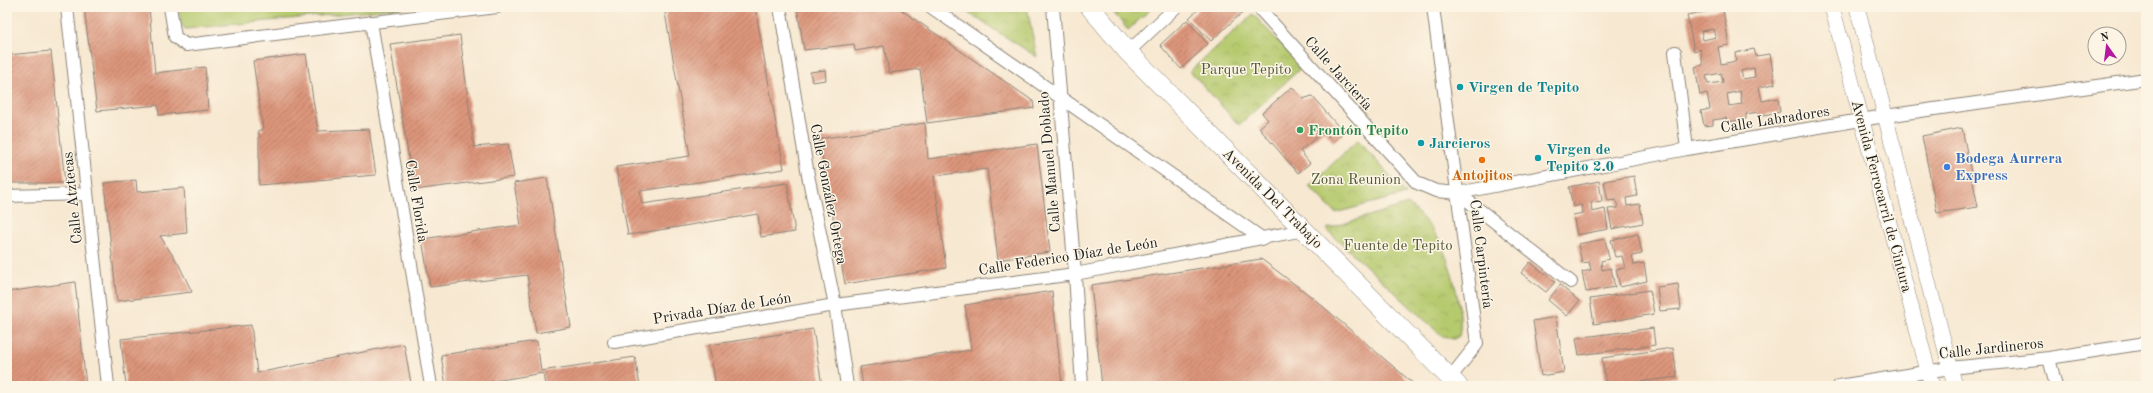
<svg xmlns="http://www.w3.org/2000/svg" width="2153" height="393" font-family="'Old Standard TT',serif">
<defs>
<pattern id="park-crowns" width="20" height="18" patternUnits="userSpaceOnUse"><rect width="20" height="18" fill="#b5c96d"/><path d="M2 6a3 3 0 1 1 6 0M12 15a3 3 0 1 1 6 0" fill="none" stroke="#9bac5e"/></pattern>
<pattern id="building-hatch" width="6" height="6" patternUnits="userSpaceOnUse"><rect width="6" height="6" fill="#dc957b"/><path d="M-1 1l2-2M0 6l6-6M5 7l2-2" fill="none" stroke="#b27964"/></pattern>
</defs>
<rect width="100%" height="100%" fill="#fcf5e5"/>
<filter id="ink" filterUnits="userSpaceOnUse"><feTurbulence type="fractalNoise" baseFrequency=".025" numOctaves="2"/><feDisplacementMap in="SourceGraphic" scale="8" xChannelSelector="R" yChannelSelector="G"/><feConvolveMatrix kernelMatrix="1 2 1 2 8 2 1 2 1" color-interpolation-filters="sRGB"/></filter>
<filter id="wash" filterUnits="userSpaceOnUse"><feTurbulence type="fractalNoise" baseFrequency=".012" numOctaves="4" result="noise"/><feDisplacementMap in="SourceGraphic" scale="16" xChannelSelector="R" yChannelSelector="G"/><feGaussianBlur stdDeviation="0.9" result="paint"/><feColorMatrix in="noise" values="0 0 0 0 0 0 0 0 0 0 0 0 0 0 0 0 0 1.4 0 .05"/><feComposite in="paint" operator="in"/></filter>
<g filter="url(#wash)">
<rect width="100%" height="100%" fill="#f7e8d1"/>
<path fill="#b5c96d" stroke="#687244" d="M179,7h234l-228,22 -4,-5z"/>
<path fill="url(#park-crowns)" stroke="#687244" d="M959,7h68l10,50z
M1109,7h44l-25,23z
M1253,14l49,53 -63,58 -49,-54z
M1358,140l48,54 -71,19 -26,-27z
M1408,204c11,10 22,21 30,34 12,22 27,75 21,98l-5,3 -11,-2 -117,-108z"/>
<g id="blocks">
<path fill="url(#building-hatch)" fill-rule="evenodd" d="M84,7h65l6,66 50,-6 3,43 -49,5 -1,-10 -61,6z
M664,7h91l29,162 -144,22 2,13 145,-21 8,49 -34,5 -3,-23 -130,21 -12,-68 74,-11z
M797,7h100l136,94 1,7 -107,15 -7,-54 -31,4 -5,-27 -29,5 -1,-7 -50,6z
M1201,7h41l3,3 -34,31 -22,-23z
M1723,9l6,36 -11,2 3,17 15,-3 -1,-8 19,-4 2,7 14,-2 5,30 -16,3 3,14 16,-3 2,14 -22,4v-4l-12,2v5l-19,3 -1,-4 -13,2v5l-9,1 -3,-15 9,-2 -3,-16 -7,2 -5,-28 8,-2 -3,-16 -6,2 -7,-36zM1714,29l2,8 -13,3 -2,-9zM1754,68l1,9 -12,2 -2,-8zM1721,73l2,9 -15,2 -2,-8zM1740,91l2,13 -13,2 -2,-12z
M1187,20l21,24 -27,25 -21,-24z
M460,35l14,112 34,-3 6,33 -100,13 -24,-146z
M51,51l14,132h-58v-128z
M306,54l12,77 51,-2 7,46 -117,10v-55h4l-10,-69z
M825,70l1,10 -14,2 -2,-10z
M1292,87l11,12 9,-3 32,37 -11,9 -9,-11 -24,20 10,12 -12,10 -39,-45 9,-8 -6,-7z
M925,123l3,36 109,-15 13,108 -52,8 -11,-91 -53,7 12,92 -101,16 -26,-145z
M1962,128l16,79 -41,6 -15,-77z
M1634,176l3,20 -11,2 1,8 13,-2 3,19 -31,6 -4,-20 10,-1 -2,-8 -8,1 -4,-20z
M547,178l24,149 -35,6 -9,-58 -97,12 -8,-48 99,-14 -7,-42z
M136,180l1,12 47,-4 3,45 -27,3 19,29 13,27 -75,9 -13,-118z
M1599,181l3,20 -11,2 1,9 13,-3 3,20 -31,6 -4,-20 10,-2 -2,-8 -8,2 -4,-20z
M1638,234l4,20 -10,2 2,9 10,-2 3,18 -27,6 -4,-18 9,-1 -3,-12 -7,1 -4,-17z
M1605,239l4,20 -8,2 1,9 9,-2 4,19 -29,5 -4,-20 9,-2 -2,-8 -7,1 -4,-19z
M1261,259l52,39 103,88h-314l-11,-101z
M1530,262l25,20 -9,10 -25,-19z
M75,282l11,104h-79v-94z
M1678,284l3,25 -21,2 -3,-24z
M1560,285l19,16 -12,15 -19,-16z
M1650,290l4,24 -60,10 -4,-25z
M1052,291l10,95h-199l-3,-19 111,-17 -6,-45z
M1556,317l8,55 -23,4 -8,-55z
M251,325l6,48 147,-29 7,39 -13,3h-272l-5,-47z
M1653,328l2,17 -76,10 -3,-17z
M813,329l9,57h-106l-7,-41z
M537,341l4,30 94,-14 5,29h-95l-2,-13 -79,13h-18l-5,-31z
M1673,348l4,29 -71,9 -4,-28z"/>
</g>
</g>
<g filter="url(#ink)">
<use href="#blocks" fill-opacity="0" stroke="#8a8276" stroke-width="1"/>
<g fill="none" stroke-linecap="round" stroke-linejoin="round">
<defs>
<path id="minor" d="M67,7l41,379
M170,7l5,30 11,8 311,-38
M780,7l28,168 27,130 12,81
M931,7l332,232
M1053,7l22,267 7,112
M1258,7l159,176 19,8 22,2 113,89
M1433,7l44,337 -27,34
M371,22l60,364
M1128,52l48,-45
M1675,52l12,97
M1458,193l229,-44 198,-33 261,-37
M7,196l80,-2
M614,342l221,-37 240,-31 229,-44
M2049,358l7,28
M1839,386l111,-18 99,-10 97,-15"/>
<path id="tertiary" d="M1832,7l100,379
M1857,7l98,379"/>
<path id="primary" d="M1090,7l38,45 330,334"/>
</defs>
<use href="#minor" stroke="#8a8276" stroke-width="14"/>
<use href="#tertiary" stroke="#8a8276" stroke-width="16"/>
<use href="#primary" stroke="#8a8276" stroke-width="20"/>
<use href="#minor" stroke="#fff" stroke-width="12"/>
<use href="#tertiary" stroke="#fff" stroke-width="15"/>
<use href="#primary" stroke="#fff" stroke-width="19"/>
</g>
</g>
<g fill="#0f9aa8" stroke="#fcf5e5" stroke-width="1.5">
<circle cx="1460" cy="87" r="4"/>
<circle cx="1421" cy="143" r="4"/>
<circle cx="1538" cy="158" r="4"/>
</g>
<circle fill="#2e9e5b" stroke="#fcf5e5" stroke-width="1.5" cx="1300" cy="130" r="4"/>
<circle fill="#e8710a" stroke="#fcf5e5" stroke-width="1.5" cx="1482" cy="160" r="4"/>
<circle fill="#3f7fe0" stroke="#fcf5e5" stroke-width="1.5" cx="1947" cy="167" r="4"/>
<g text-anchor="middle" stroke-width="3" stroke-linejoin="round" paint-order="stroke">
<g font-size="15" fill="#525938" stroke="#fcf5e5">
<text x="1246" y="74">Parque Tepito</text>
<text x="1356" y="184">Zona Reunion</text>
<text x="1398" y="250">Fuente de Tepito</text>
</g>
<g font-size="15" fill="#1c1c1c" stroke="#fcf5e5">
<text transform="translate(1339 73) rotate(48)" y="5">Calle Jarciería</text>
<text transform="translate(1775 119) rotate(-9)" y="5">Calle Labradores</text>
<text transform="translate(1049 162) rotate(-95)" y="5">Calle Manuel Doblado</text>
<text transform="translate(829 194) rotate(79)" y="5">Calle González Ortega</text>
<text transform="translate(1882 196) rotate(75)" y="5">Avenida Ferrocarril de Cintura</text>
<text transform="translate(72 198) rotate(-96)" y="5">Calle Atztecas</text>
<text transform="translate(1273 198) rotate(45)" y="5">Avenida Del Trabajo</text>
<text transform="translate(417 201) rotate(81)" y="5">Calle Florida</text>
<text transform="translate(1482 254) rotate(83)" y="5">Calle Carpintería</text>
<text transform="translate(1068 256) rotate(-9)" y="5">Calle Federico Díaz de León</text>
<text transform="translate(722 308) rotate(-9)" y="5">Privada Díaz de León</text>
<text transform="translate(1991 348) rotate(-6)" y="5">Calle Jardineros</text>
</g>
<g font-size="15" font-weight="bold" fill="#0d838f" stroke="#fcf5e5" text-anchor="start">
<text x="1468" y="92">Virgen de Tepito</text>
<text x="1429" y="148">Jarcieros</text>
<text x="1546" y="154">Virgen de<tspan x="1546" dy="17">Tepito 2.0</tspan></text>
</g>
<g font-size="15" font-weight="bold" fill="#27864d" stroke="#fcf5e5" text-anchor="start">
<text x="1308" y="135">Frontón Tepito</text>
</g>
<g font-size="15" font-weight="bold" fill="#366cbe" stroke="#fcf5e5" text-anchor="start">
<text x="1955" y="163">Bodega Aurrera<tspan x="1955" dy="17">Express</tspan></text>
</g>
<g font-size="15" font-weight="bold" fill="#c56008" stroke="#fcf5e5">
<text x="1482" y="180">Antojitos</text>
</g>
</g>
<rect width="2153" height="393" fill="none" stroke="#fcf5e5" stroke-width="24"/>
<g transform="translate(2107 46) rotate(346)"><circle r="19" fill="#fcf5e5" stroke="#a29e95"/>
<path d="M0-3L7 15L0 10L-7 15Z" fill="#b5179e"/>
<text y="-6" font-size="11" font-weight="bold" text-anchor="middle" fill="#1c1c1c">N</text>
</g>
</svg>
